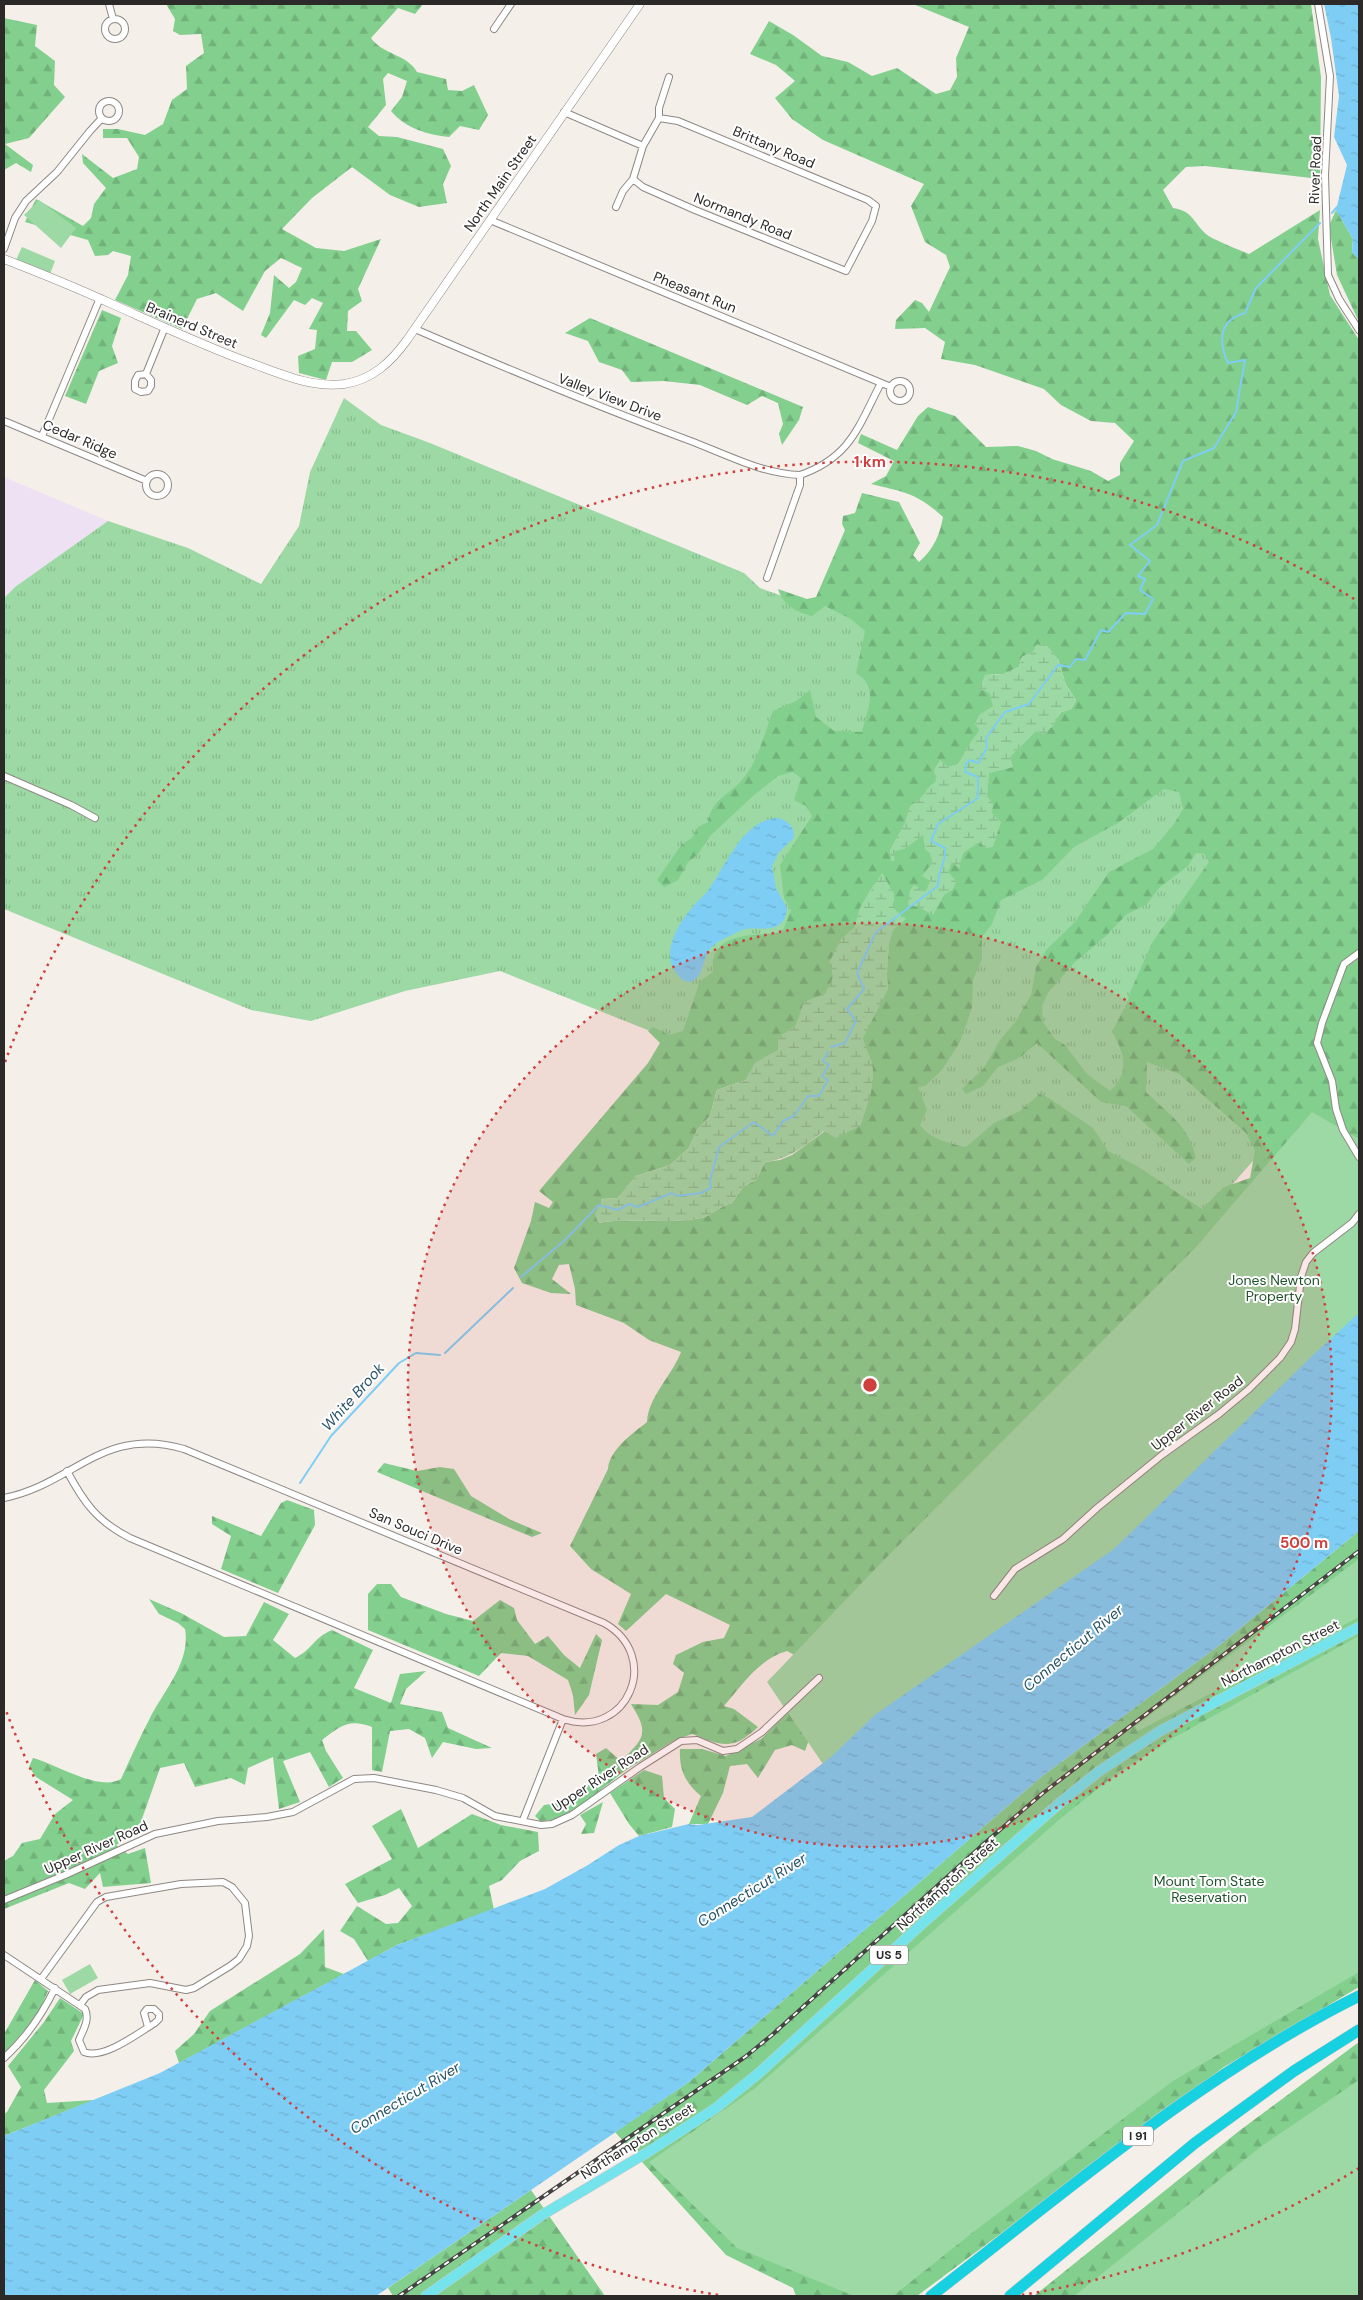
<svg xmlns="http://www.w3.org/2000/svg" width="1363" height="2300" font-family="'DM Sans',sans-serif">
<defs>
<pattern id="grass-tufts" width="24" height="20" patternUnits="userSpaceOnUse" patternTransform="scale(1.25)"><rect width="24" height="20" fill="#9dd9a4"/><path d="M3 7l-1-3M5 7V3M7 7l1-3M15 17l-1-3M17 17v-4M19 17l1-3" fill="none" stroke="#87ba8d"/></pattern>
<pattern id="forest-firs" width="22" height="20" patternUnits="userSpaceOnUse" patternTransform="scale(1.25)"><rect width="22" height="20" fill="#83cf8e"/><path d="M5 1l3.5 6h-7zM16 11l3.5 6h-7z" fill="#71b27a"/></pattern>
<pattern id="wetland-marsh" width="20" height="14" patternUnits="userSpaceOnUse" patternTransform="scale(1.25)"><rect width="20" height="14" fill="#9dd9a4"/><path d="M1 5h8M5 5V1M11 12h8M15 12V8" fill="none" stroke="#87ba8d"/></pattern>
<pattern id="water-ripples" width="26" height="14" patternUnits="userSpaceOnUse" patternTransform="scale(1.25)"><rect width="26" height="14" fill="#7ecdf4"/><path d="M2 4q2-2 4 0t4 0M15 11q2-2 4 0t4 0" fill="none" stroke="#6db0d1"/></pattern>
</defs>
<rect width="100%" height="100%" fill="#f5efea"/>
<path fill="#eee1f4" d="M4,477l104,44 -93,66 -11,11z"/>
<path fill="url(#grass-tufts)" d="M344,398l37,27 49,18 314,130 16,15 39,14 27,2 390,186 66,338 -81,92 -248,-60 -273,-117 -180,-72 -95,20 -94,30 -60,-11 -247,-101v-311l11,-11 93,-66 80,27 73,36 38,-58 11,-54z"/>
<path fill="url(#forest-firs)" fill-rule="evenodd" d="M166,4h257l-8,10 -17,-6 -27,30c12,17 36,16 46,34l29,7 2,11 14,1 12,-6 14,30 -9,15 -19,-4 -11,11c-21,-2 -44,-9 -58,-26l11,-14 5,-16 -19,-8 -5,6 3,26 -18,22 11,9 18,1 46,12 8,17 -8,18 4,19 -28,4 -29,-12 -38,-28 -40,31 -30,31 34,19 28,3 37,-12 -23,50 4,12 -14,10 -1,20h9l16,19 -20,12h-20l-6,18 -27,-7 -1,-17 17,-7 2,-19 -8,-1 14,-26 -11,-5 -7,7 -11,-5 -28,38 -5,-3 9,-22 4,-38 15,13 7,-6 6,-14 -21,-10 -16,13 -22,40 -27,-18 -19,6 -15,30 -67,-29 13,-25 3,-19 -18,-5 -5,4 -13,1 -7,-16 -63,-18 11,-23 47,27 8,-8 3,-14 12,-16 -23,-25 -1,-9 31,24 24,-9 2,-12 -12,-19h-24v-9h15l27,6 18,-11 9,-24 15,-11 -1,-23 18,-13 -3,-19 -21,1 -7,-4 2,-12z
M913,4h398l10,73 -1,102 -115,-13 -19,1 -23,23 10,18c23,3 21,20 39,30 12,6 25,11 37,16l71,-44 -2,29 12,56 29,45v972l-537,358 -35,-19c-27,7 -46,35 -63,55l10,3 24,18c-25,24 -36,19 -66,7l-17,6 -49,30 -46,36 -23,14 -17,1 -5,-5 9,-11 21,-3 34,-25 -3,-23 10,-6 15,13c23,-23 29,-27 10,-57l27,1 20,-13 6,-19 -11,-9 3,-9 27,-13 21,-4 6,-13 -64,-31 -40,37 -8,-7 13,-30 -40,-25 -21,-23 38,-77c1,-19 25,-36 39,-47 1,-25 25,-46 34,-70l-32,-12 -25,-17 -48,-18 -1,-16 -6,-25 -10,1 -7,14 19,15 -20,-1 -29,-10 -8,-15 17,-47 4,-19 14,6 4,-6 -14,-11 109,-128 12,-20 -12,-12 5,-4 16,8 14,-4 17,-50 13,-9c-5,-40 40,-37 69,-39l9,-23 -7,-12 -4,-33 32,-49 -6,-10 -12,-6 7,-22 -8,-6 -15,4 -24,19 -44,41 -13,19 -9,7 -10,18 -14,7 -7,-7 25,-36 10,-6 6,-11 10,-5c4,-23 20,-26 33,-41 17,-18 23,-47 32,-70l23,-10 14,-11 6,27 18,14 28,1c5,-22 18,-45 -6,-59l9,-42 -14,-12 -26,-13 -13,10c-16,-4 -29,-11 -34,-27l29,10 9,-2 29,-67 -3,-6 1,-8 12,-3 7,-20 37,9 21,41 -7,12 6,7c14,-12 21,-27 24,-45 -26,-24 -39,-25 -72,-33l15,-8 8,-15 -36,-18 3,-9 36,16 21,-34 10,-9 27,9 31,31 32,-1 18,5 16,8 39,12 17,10 12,-6v-12l14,-22 -19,-18 -24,-2 -30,-16 -17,-16 -69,-24 -34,-6 4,-17 -20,-14 -30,1 1,-9 19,-20 7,3 7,9 21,-45 -4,-12 -21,-13 -14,-36 13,-22 -101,-44 -31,-21 -17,-21 20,-17 -19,-16 -26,-11 19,-33 24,14 29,21 26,6 24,14 25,-8 39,26 14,-4 7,-13 -1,-19 13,-31zM1033,652l25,7 8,26 10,15 -5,9 -10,3 -9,15 -9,7 -7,-3 -26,26 3,10 -24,6 -2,23 6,8 -2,9 10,9c-7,15 -27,19 -37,30 -3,4 -4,11 -6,15l-6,-5 -4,10 8,9 -3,8 -9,6 -11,19 -14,-7 -5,-21 11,6c8,-13 8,-25 5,-39l-5,-4 -2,-14 -19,14 -14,1 15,-27 5,-17 10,-6 7,-11 9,-8 4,-21 8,7 10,-3c12,-20 24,-37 35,-57l-8,-32 19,-1 15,-7 3,-10zM1164,789l15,3 4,17 -9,15 -21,25 -44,23 -34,50 -28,27 -11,18 -5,28 -15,26 -16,19 -16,28 -22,21 4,5 17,-8 15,-19 21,-9 18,-15 64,59 25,4 63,58 7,-6c-8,-34 -27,-43 -50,-66l1,-30 32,12 67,59 9,17 -5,28 -26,9 -22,22 -65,-43 -29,-15 -15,-23 -52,-35 -21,18 -26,12 -28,24c-16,-3 -36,-8 -46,-22l7,-15 -9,-23 7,-1 17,-16 18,-28 12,-34 1,-28 9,-21v-22l10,-13 9,-24 41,-20 32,-33 44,-24zM1196,853l9,1 4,8 -57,81 -20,45 -5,15 -15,29c13,21 18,41 -2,59l-23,-17 -22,-29 -10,-6 -12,-17 -1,-16 6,-13 27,-31 32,-27 20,-21 19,-9 14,-18 28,-21zM882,874l12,20v15l11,10 -12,11 -4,14 -2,30 1,15 -26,49c3,8 6,15 9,22 6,21 -4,46 -11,66l-35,5 -33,24 -12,5 -15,2 -9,18 -12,6 -12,17c-13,3 -22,14 -31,15 -34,7 -69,-1 -103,5l4,-24 16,-1 18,-22 34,-11 19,-17 8,-18 13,-14 7,-26 29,-10 9,-17 23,-13v-12l18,-13 8,-23 21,-8 8,-16 8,-39 14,-11 5,-20 12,-21z
M4,18l33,7 -2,21 20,15 -1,24 11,12 -36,41 -24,6 28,21 -2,7 -15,-9 -12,7z
M1336,210l17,29 -1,13 7,8v62l-22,-47 -8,-49z
M102,310l19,8 -9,28 6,17 -19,8 -13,33 -21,-8z
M590,318l213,89 -4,13 -17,25 -3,-11 4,-10 -5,-21 -16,-7 -15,9 -47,-20 -36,-4 -33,1 -9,-12 -23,-8 -11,-21 -23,-8z
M384,1463l33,8 23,-4 14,2 17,27 40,24 31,13 -10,4 -155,-65z
M287,1500l27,10 1,15 -37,68 -57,-24 10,-33 -19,-12v-8l49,20 20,-33z
M1359,1531v456l-135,80 -307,229h-121l-3,-8 -67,-33 -111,-123 74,-50 352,-305 180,-133z
M377,1584h14l10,13 45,17 27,7 27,-21 14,8 3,12 18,24 13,-8 16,19 16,13 16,-34 6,6 -13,55 -14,20 -2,-20 -5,-15 -40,-24 -27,-3 -22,23 -111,-46v-36z
M149,1599l32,14 43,24 22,-1 18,-34 25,12 -16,26 22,18c18,-9 18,-20 37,-28l41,20 -19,38 37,15 9,-29 26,-3 -20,18 -6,15 42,8 6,16 44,20 -16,1 -33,-7 -11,16 -7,-20 -16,-9 -19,2 -8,41 -10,-2v-43c-23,-9 -32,-1 -50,13l4,11 17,27 -14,9 -19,-35 -27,9 17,41 -21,7 -6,-52 -25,11 -3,17 -14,-7 -36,9 -11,-24 -24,5 -23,65 -21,12 12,9 17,-6 6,35 -48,4 -3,-14 -15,16 -16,-6 -65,26v-48l9,-5 9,-13 18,-4 15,-25 18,-14 -37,-23 -7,-10 4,-9c23,6 66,34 88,21 9,-20 18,-40 28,-59 14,-29 42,-57 36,-91l-7,-6 -19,-9z
M809,1692l5,33 -9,26 -13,-6 -17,5 -17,28 -11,-14 -17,2 -7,27 -15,31h-19l12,-28c-16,-13 -22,-27 -21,-47h22l24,7 35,-17z
M644,1770l18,6 2,22 11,11 -3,18 -33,9 -10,-12 -19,-31z
M603,1802l-9,31 -13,1 5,-10 -6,-9z
M401,1809l17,39 54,-34 29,11 37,7 1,19 -19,10 -18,19 -13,6 5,24 -97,35 -29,16 -14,-22 -14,-8 17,-25 29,18 12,-1 14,-17 -13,-18 -14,7 -27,8 -13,-19 47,-25 -20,-33z
M324,1929l1,38 19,7 -165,89 -4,-12 19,-17 16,-23 90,-57z
M35,1980l13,11 -11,25 -33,38v-20z
M60,1998l24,16 -13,27 3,10 -30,39 3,13 47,-3 -90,36v-22l3,-2 14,-25 -13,-21 36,-44z
M1359,2042v254h-325l205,-165z
M531,2190l74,106h-212l-5,-8z"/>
<path fill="url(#wetland-marsh)" d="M1045,643l13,16 8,26 10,15 -5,9 -10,3 -9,15 -9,7 -7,-3 -26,26 3,10 -24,6 -2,23 6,8 -1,9 9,9 -8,25 -7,1 -7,-6 -16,11 -4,15 -7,-6 -4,10 8,9 -3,8 -9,6 -11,20 -14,-8 -11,-2 2,-15 4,-5 11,7 7,-10 -10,-6 10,-13 -2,-10 -5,-4 -2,-14 -19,14 -9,2 -1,10h-3l-1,-11 15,-27 5,-17c11,-6 16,-16 26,-25l-2,-11 6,-10 8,7 10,-3 14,-24 8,-9 -5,-7 4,-9 14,-9 -3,-13 -11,-4 6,-14 19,-1 15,-7 3,-10 11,-5 3,-7z
M882,873l12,21v15l12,10 -13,11 -4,14 -2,30 1,15 -25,49c2,8 5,15 8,22 6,21 -4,47 -11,66l-24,12 -12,-7c-20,15 -34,28 -59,31l-9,18 -12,6 -12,17c-13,3 -22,14 -31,15 -34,7 -69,-1 -103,5l-3,-9 8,-15 15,-1 18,-22 34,-11 19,-17 8,-18 13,-14 7,-26 29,-10 9,-17 23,-13v-12l18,-13 8,-23 21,-8 8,-16 -3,-17 11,-22 13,-11 6,-20z"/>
<path fill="#9dd9a4" d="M39,200l37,28 -15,20 -37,-33z
M22,247l33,14 -5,13 -34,-14z
M1312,1112l47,27v192l-270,263 -260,179 -62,-91 114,-119 315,-316z
M1359,1559v58l-221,114 -3,-5z
M1359,1636v336l-186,109 -201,152 -79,63h-39l-117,-48 -88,-86 105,-73 307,-271 59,-47 55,-34z
M90,1964l8,14 -28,16 -8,-14z
M1359,2080v216h-285l189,-151z"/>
<path fill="url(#water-ripples)" d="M1324,4h35v256l-7,-8 1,-13 -17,-29 11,-45 -13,-28 5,-41 -8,-58z
M779,818c10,4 17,10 14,21l-14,13 -7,14 4,22 11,20c-3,32 -33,15 -47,23 -9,5 -23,9 -30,18 -8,11 -5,26 -19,33 -6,0 -9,-2 -13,-7 -20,-22 2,-54 18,-72 5,-5 11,-10 15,-17 16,-23 34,-68 68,-68z
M1359,1313v218l-138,113 -180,133 -352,305 -313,214h-372v-160l156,-63 237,-128 148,-56 43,-24 31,-20 20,-9 50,-12 9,1 54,-8 79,-60 45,-43 238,-165 201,-196z"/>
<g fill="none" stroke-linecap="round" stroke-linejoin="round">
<path stroke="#7ecdf4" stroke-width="2" d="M1332,213l5,-6
M831,1047l14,-4 11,-22 -9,-12 17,-20 -7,-16 19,-41 62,-46c-1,-14 9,-25 7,-38l-14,-7 7,-17 40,-26v-21l-13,-5 1,-8 4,-4 8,3 9,-15 -1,-10 19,-26 24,-8 29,-39 12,2 6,-8 9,1 16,-30 7,2 18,-19 19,1 8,-15 -13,-9 5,-11 -7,-3 12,-15 -20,-16 27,-20 26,-64 31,-13 22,-36 9,-52 -17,3c-10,-22 -9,-43 17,-50l11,-25 64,-65
M521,1277l44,-37 34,-35 19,5 11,-6 9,3 34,-14 5,3 24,-3 10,-5 -1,-7 9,-34 35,-25 19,14 10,-15 11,-5 14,-20h11l9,-16 -6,-4 7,-11 -6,-4 5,-9
M445,1353l68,-65
M300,1483l31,-47 68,-73 17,-10 24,2"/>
<defs>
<path id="minor" d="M109,4l4,15
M1318,4l12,72 -5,99 3,100 11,24 20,31
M105 29a10 10 0 1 1 20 0a10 10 0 1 1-20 0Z
M494,29l17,-25
M99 111a10 10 0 1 1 20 0a10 10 0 1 1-20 0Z
M564,112l79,34
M633,179l10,8 52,23 151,61 26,-50 4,-15 -8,-6 -190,-79 -19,-3
M616,207l7,-16 10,-12 10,-33 16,-28v-10l10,-31
M490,220l401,167
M4,249l11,-31 11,-17 31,-29 33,-41 12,-13
M415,329c90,39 181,77 273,111 35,13 74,34 112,35
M146,374l5,6v6l-3,5 -7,1 -6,-3v-8l3,-6 8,-1 19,-47
M890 391a10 10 0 1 1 20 0a10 10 0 1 1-20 0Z
M4,421l143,60
M42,436l58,-138
M146 485a11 11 0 1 1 22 0a11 11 0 1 1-22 0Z
M767,578l33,-93v-10c51,-18 58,-48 81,-92
M4,776l67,29 24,13
M1359,953l-15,11 -22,59 -5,20 15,38 4,28 7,21 16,27
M4,1498c70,-14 99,-73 180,-49l420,174c59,33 24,117 -41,96l-433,-181c-33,-17 -46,-35 -63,-67
M994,1596l21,-27 48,-30 34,-31 65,-53 57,-41 30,-25 31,-31 11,-16 4,-13 6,-52 5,-15 7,-9 39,-30 7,-9
M523,1820l40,-101
M4,1900l61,-25 90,-41 63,-13 49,-4 26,-5 61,-33 20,-1 62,12 27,8 32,18 46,9 11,-1 20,-9 68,-48 41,-26 16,-1 26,11 14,-2 25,-17 57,-54
M4,1955l81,54c5,11 -2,21 -6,31l5,12c20,8 54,-19 71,-29l4,-4v-5l-5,-5h-7l-3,4 4,14
M41,1979l56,-77 9,-5 75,-13 42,-2 9,5 13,16 4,33 -2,10 -8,13 -9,7 -36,22 -8,2 -36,-7 -52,7 -12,7 -6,8
M4,2058c22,-20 38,-43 51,-70"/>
<path id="tertiary" d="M4,259c36,14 73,29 108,45 45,20 90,41 136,58 31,11 62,26 96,22 28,-4 47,-22 63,-44l233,-336"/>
<path id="primary" d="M426,2296l116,-81 106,-63 68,-44 43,-35 165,-151 138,-121 36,-29 62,-41 199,-104"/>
<path id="motorway" d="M931,2296c137,-106 271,-222 428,-300
M1010,2296l185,-153 99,-72 65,-41"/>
</defs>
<use href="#minor" stroke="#8e8884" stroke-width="8"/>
<use href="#tertiary" stroke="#8e8884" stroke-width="9"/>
<use href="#primary" stroke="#cccccb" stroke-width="11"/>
<use href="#motorway" stroke="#cccccb" stroke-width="12"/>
<use href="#minor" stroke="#fff" stroke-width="6"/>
<use href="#tertiary" stroke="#fff" stroke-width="8"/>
<use href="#primary" stroke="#74e3ec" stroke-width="10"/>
<use href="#motorway" stroke="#17d0e0" stroke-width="11"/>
<defs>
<path id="rail" d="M399,2296l346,-239 27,-22 215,-194 56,-48 316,-242"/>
</defs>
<use href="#rail" stroke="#454341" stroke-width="4"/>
<use href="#rail" stroke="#fff" stroke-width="2" stroke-dasharray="5.5" stroke-linecap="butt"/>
</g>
<circle cx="870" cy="1385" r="462" fill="#ce3f3d" fill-opacity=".12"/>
<g fill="none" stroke="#ce3f3d" stroke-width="2.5" stroke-dasharray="2.5 5">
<circle cx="870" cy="1385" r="462"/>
<path d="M1359 2168A923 923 0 0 1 1022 2295M718 2295A923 923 0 0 1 5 1708M5 1062A923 923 0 0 1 1359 602"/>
</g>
<g text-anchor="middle" stroke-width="4" stroke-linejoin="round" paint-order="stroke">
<g fill="#fff" stroke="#6b6a68" stroke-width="1">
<rect x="870" y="1945.5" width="38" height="19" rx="4"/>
<rect x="1123" y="2126.5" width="30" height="19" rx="4"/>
</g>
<g font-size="12" font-weight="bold" fill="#2c2a28">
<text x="889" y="1959">US 5</text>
<text x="1138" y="2140">I 91</text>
</g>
<g font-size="14" fill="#2c2a28" stroke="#fff">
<text transform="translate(774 147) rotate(23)" y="5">Brittany Road</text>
<text transform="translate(1315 170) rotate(-88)" y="5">River Road</text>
<text transform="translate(500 183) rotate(-55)" y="5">North Main Street</text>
<text transform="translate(743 216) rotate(22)" y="5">Normandy Road</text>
<text transform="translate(695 292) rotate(22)" y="5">Pheasant Run</text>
<text transform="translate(192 325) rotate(23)" y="5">Brainerd Street</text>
<text transform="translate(610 397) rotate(21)" y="5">Valley View Drive</text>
<text transform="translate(80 439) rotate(23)" y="5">Cedar Ridge</text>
<text transform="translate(1197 1413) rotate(-38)" y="5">Upper River Road</text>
<text transform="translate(416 1531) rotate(23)" y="5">San Souci Drive</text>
<text transform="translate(1280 1653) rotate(-27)" y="5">Northampton Street</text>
<text transform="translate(600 1778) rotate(-33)" y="5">Upper River Road</text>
<text transform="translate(96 1847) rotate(-24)" y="5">Upper River Road</text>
<text transform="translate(947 1884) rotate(-42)" y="5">Northampton Street</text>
<text transform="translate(637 2141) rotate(-32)" y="5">Northampton Street</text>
</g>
<g font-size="14" fill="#1e5329" stroke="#fff">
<text x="1274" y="1285">Jones Newton<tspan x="1274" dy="16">Property</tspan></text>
<text x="1209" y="1886">Mount Tom State<tspan x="1209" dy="16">Reservation</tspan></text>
</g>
<g font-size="15" font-style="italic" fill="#275367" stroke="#fff">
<text transform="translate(353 1397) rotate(-48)" y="5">White Brook</text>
<text transform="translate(1073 1648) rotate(-40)" y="5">Connecticut River</text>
<text transform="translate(752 1890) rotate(-32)" y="5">Connecticut River</text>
<text transform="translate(405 2098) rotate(-31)" y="5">Connecticut River</text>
</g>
</g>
<circle cx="870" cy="1385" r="8" fill="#ce3f3d" stroke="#fff" stroke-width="2.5"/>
<g font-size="15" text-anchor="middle" font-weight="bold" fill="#ce3f3d" stroke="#fff" stroke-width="4" stroke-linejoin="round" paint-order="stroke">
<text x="870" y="467">1 km</text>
<text x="1304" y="1548">500 m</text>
</g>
<rect width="1363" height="2300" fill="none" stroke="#2c2a28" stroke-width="10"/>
</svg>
